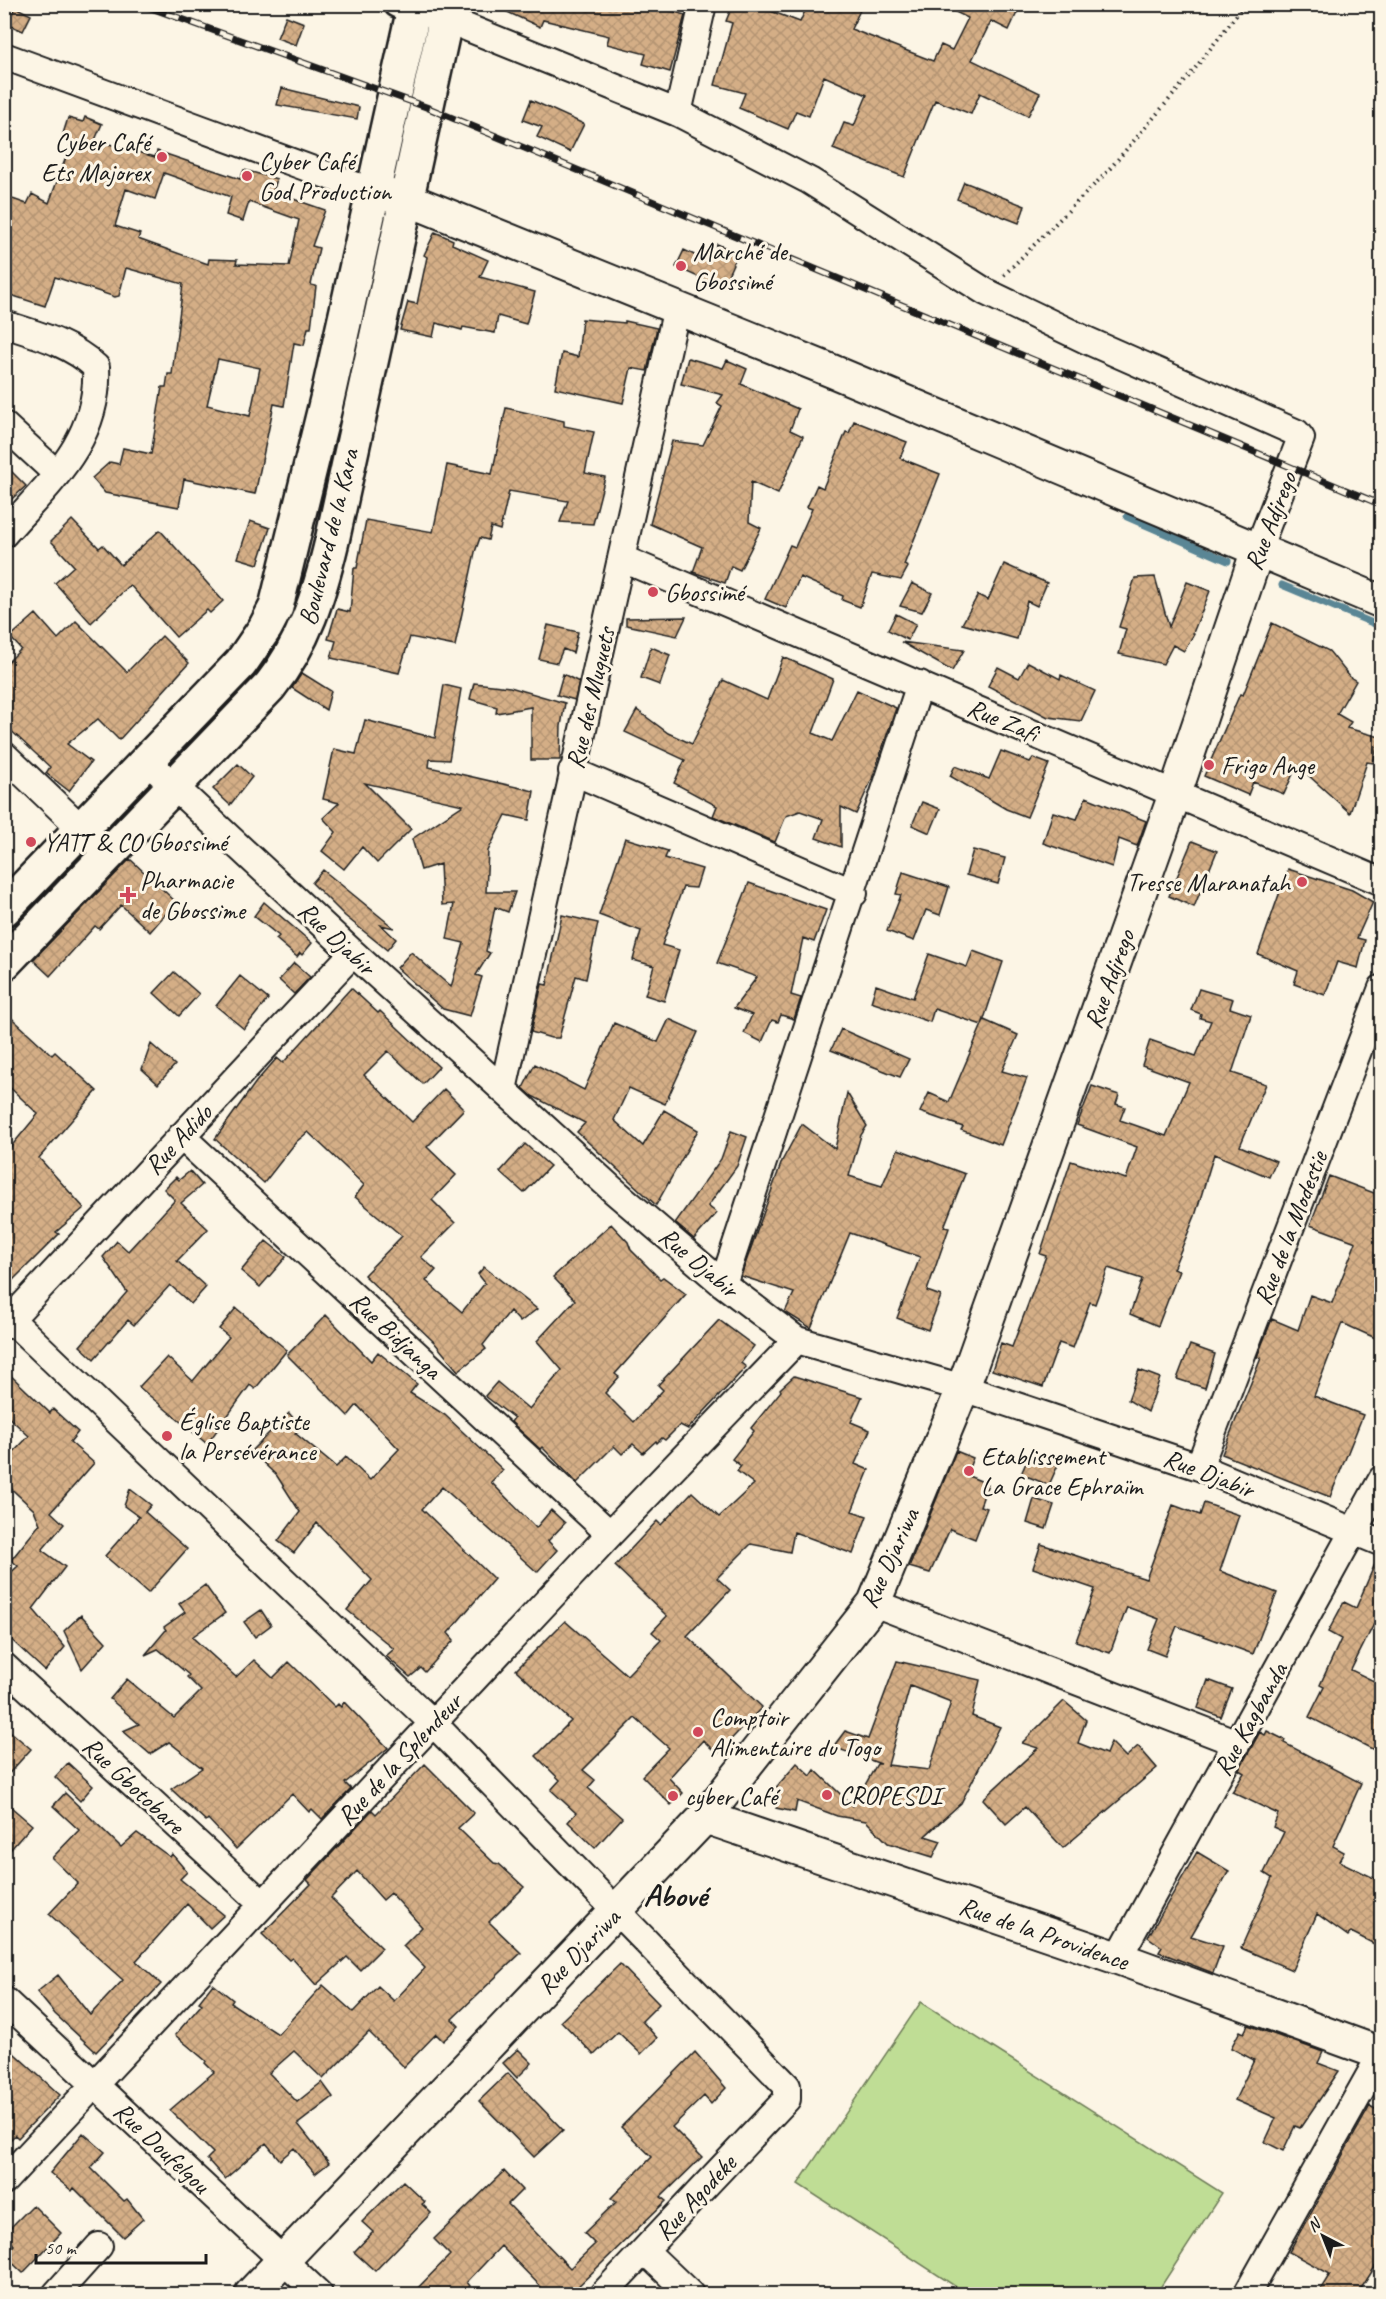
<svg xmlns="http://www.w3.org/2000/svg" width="1386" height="2299" font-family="Caveat,sans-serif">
<defs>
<pattern id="building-cross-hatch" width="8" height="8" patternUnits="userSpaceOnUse" patternTransform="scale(1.5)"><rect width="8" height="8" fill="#d4ae86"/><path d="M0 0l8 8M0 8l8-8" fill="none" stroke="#b59573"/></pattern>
</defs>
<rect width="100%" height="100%" fill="#fcf5e5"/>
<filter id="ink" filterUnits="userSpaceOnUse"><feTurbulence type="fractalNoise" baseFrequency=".0167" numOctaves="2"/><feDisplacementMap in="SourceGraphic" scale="12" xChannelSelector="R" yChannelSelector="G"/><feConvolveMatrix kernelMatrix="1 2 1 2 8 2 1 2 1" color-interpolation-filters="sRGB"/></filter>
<g filter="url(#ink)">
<path fill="#bfdd95" stroke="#6e7c58" stroke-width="1.5" d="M921,2002l301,191 -66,101h-189l-169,-110z"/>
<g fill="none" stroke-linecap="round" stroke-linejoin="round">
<path stroke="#5a8695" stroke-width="7" d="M1127,517l101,44
M1282,585l100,42"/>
</g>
<path fill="url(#building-cross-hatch)" stroke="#1c1c1c" stroke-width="1.5" fill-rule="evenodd" d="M490,4h159l36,11 -15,57 -27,-8 3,-10 -39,-10 2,-8 -66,-16 -3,7z
M733,4h19l48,18 8,-18h55l-12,25 82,32 8,-16 11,5 16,-32 -29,-14h82l-12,26 -18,-9 -19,39 68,33 -12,23 -48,-23 -9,21 -36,-14 -31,77 -71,-28 11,-26 10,3 13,-31 -43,-19 -15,40 -13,-5 -8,18 -49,-21 6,-15 -30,-8 17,-62 -6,-2z
M15,7l16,8 -8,16 -16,-7z
M286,16l18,7 -8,22 -19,-7z
M282,88l77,19 -2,12 -80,-14z
M531,100l53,24 -14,28 -33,-15 5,-10 -19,-7z
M85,117l17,7 -7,16 60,17 2,-6 83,28 4,-9 33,9 -4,13 52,18 -13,36 7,2 -8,37 5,1 -5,42h-3l-4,17 -10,-2 -10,63 -10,-2 -19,90 -71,-15 -5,28 -74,-14 -13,-15 18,-16 9,2 4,-16 28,6 11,-67h4l2,-13h4l11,-90 -57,-16 -7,28 -4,1 -60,-20 -10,29 -41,-13v-97l23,8 5,-10 17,9 23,-62 -10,-4 6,-19 15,4zM164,173l67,24 -5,18 17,6 6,-19 50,18 -10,46 -53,-2 1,-4 -28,-1 -1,5 -70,-25 2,-5 -25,-8 11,-37 29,10zM218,359l42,9 -10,48 -43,-11z
M964,182l61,24 -6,17 -62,-24z
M435,232l18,8 -1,4 36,16 -8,17 55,15 -9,32 -28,-8 -3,17 -32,-6 -1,3 -26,-7 -3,14 -33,-7 8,-28 9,2 10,-47 -3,-2z
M717,244l21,9 -16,35 -46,-21 8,-17 25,12z
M582,319l43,4v-2l32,7 -10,43 -16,-3 -8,35 -68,-15 7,-35 16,4z
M688,358l35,10 4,-8 20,9 -6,15 57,25 -8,21 13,6 -25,58 -27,-12 -2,40 12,6 -21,42 -9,-4 -6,17 -32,-11 9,-25 -52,-23 22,-83 31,4 19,-39 -5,-3 6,-8 -42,-11z
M506,408l58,13v5l30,6 -9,41 20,4 -12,47 -33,-2 8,-21 -59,-10 -9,39 -9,-3 -3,13 -8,-2 -5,14 -20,94 -45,-9 -11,36 -68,-15 5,-17 -8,-2 9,-30 13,3 4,-44h3l9,-48 67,12 14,-67 45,9z
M854,421l53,21 -7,16 40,16 -36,91 4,2 -7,13 -29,-6 -12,33 -18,-7 1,-4 -43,-19 -14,31 -21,-9 25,-54 5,2 17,-38 -5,-2 10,-22 6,3 23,-56 3,1z
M4,464l22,22 -22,20z
M72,520l27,28 4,-3 18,20 39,-35 63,71 -13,12 -3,-3 -31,27 -46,-52 -39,38 -36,-40 19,-17 -23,-25z
M250,521l20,7 -12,36 -20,-6z
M1004,564l43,19 -10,23 -10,-5 -10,38 -55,-15 16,-29 10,5z
M1155,577l14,50 18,-45 23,9 -17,42 1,1 -10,17 -11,-6 -10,19 -44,-10 7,-25 -7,-2 16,-49z
M912,583l20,10 -10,19 -22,-6z
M36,614l22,25 18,-18 51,51 35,-36 27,27 -70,77 -21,-21 -31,25 24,18 -22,29 -23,-18 4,-6 -46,-43v-58l17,-17 -11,-12z
M896,614l20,10 -8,16 -20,-10z
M686,617l-9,19 -51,-11v-7z
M1272,623l57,28 21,26 6,4 -19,33 14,8 -4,6 33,9 -7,26 -6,-1 -17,51 -53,-48 -13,29 -31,-12 -5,13 -44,-19 36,-82 3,1z
M548,625l30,7 -5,21 -10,-4 -6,14 -18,-4z
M901,642l63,8 -12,21z
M651,647l19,8 -10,30 -19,-7z
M783,657l50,22 -20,54 19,8 25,-51 39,18 -24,71 -16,35 -15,-7v40l-25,-9 7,-19 -23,-8 -14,5 -11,26 -62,-26 4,-10 -43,-23 11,-23 -60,-28 12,-22 31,23 24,11 31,-64 44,20z
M1028,662l32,17 1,-4 34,16 -14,30 -33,-4 -60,-31 10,-19 21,11z
M302,673l29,18 -5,19 -34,-22z
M563,674l16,8 -4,18 -18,-5z
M474,683l36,4 55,16 -4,23 -1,34h-29v-53l-35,6 1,-6 -27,-8z
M444,685l17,4 -12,71 -19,-1 -1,8 105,24 -5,29 -23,-5 -18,36 -2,41h29l-7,20 -13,-5 -9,44 4,2 -14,22 6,2 -12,39 -27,-7 -46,-41 14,-16 40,35 13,-44 -17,-4 7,-35 -12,1 -2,-41 -19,6 -9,-31 51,-34 -98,-22 46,46 -34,34 -15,-16 -18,22 -22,-18 14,-19 -13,-14 16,-15 -16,-4 11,-50 22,5 9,-34 70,18z
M1001,751l29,11 3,-4 16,6 -22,53 -21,-8 -56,-33 5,-10 34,13z
M238,764l14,13 -22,28 -17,-16z
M1086,797l60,24 -9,25 -18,-7 -7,28 -69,-24 10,-31 24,7z
M922,802l18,7 -10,24 -18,-8z
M625,838l43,13 -3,7 37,11 -6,19 -13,-1 -21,58 17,5 -15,51 -19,-6 9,-29 -21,-6 8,-29 -42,-16z
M1192,841l25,10 -23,56 -25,-11z
M973,850l32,8 -7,26 -32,-9z
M130,859l46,43 -26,30 -29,-27 -22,24 -4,-3 -45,50 -17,-16z
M1288,869l64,21 21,12 -16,36 8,2 -7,28 -21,-6 -12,33 -31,-11 4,-13 -40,-17z
M323,870l71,58 -13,-3 15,14 -9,11 -42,-34 -33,-33z
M903,872l46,15 -9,28 -14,-5 -12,31 -27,-10 14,-36 -5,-1z
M749,883l77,27 -12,32 -11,-4 -12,57 10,3 -7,21 -13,-4 -3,7 -6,-2 -10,22 -18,-9 8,-18 -18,-7 23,-31 -40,-14z
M264,902l48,41 -10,12 -2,-2 -3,4 -21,-18 3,-3 -25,-20z
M562,915l36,8 -12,56 -10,-3 -17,62h-8l-20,-6 11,-48 5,1z
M973,951l30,11 -21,63 -48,-16 -4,13 -59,-20 5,-17 37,13 16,-44 38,13z
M294,963l16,14 -16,17 -15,-14z
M174,972l25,22 -20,22 -25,-23z
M240,976l28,23 -24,30 -28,-23z
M351,988l27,25 2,-2 59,56 -16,17 -35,-33 -24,24 48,47 32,-33 20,20 -37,38 29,28 -24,25 23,23 -34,34 15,13 -10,11 36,31 23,-29 -7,-9 6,-7 53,42 -17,13 -10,-11 -27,34 3,4 -28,22 -24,-29 -70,-67 38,-39 -47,-39 9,-12 -56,-53 -12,10 -32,41 -49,-44 41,-57 21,-24 6,5z
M1199,989l34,10 -3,9 21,7 -19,58 34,11 -26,62 36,15 -7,16 -55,-23 -19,62 -22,53 6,2 -21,55 -28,-12 12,-35 -34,-11 -13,36 -5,-2 -17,46 -14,-5 -16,44 -51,-17 9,-27 11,4 34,-91 -6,-2 31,-93 55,18 11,-32 -60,-22 15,-39 27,9 -3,9 9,3 -5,13 46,16 23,-54 -47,-17 8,-25 46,16 15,-35 -11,-3 1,-4 -10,-4z
M4,1011l48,44 3,-3 42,39 -58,67 45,50 -28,24 3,2 -55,55v-134l34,-41 -34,-32z
M669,1019l29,13 -33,72 -36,-16 -15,32 29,26 21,-36 34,20 -42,75 -79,-73 8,-9 -53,-27 -9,-8 12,-24 49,26 30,-67 44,19z
M984,1020l34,15 -16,36 25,7 -26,67 -40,-15 2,-3 -43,-15 9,-19 20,9z
M841,1029l68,30 -9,18 -69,-27z
M151,1044l24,21 -17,19 -16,-15z
M847,1093l20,33 -6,9 -12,41 33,10 16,-37 67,25 -21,53 5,1 -22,63 14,5 -13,34 -31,-12 23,-61 -70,-24 -39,95 -26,-16 9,-19 -53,-17 41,-115 20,-37 33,25z
M731,1131l16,6 -10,29 -29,40 9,7 -23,26 -19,-16 46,-64z
M525,1144l25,22 -26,27 -24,-21z
M190,1171l12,14 -21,18 27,26 -31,32 29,26 -15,17 -21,-19 -36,40 -6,-5 -34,39 -14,-13 47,-54 -24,-35 14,-16 11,10 47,-51 -11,-11 12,-12 3,3z
M1329,1176l53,20v145l-40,-18 -28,73 49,19 -33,82 -108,-43 39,-96 -4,-1 15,-38 26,11 12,-35 22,8 24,-61 -46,-17z
M611,1224l17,18 3,8 29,29 3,-2 23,17 -71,80 4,3 -14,16 29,29 29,-32 -5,-5 61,-65 35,26 -13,17 5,4 -58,62 -8,-4 -15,15 -3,-2 -5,5 -1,-2 -13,12 -10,-9 -11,10 -8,-8 -37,37 -35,-36 -2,2 -29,-27 3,-4 -29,-22 12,-14 32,27 33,-39 -25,-29 38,-41 -22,-23z
M266,1241l20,16 -26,30 -19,-16z
M236,1308l51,42 -32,39 -5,-4 -43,59 -68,-57 28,-30 26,24 36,-44 -10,-8z
M326,1315l45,46 7,-9 39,32 -7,9 35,22 58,55 -12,12 45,46 15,-18 14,13 -17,18 9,9 -20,22 -95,-85 -20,22 72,70 -46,54 6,7 -29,32 -4,-4 -11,9 -24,-21 8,-7 -47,-39 25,-30 -55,-57 -23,30 -16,-12 22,-29 -23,-36 -26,-25 38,-38 13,15 -7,5 41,34 10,-10 24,23 29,-31 -42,-44 -9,11 -61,-61z
M1190,1345l25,9 -10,34 -28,-9z
M4,1369l46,44 3,-4 25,23 -8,10 24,21 -43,49 13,12 -22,26 23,17 -32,42 32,38 -20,24 -41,-38v-54l14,-13 -7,-6 29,-36 -6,-14 -30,-28v-20l25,-26 -25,-23z
M1139,1370l21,8 -12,34 -20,-12z
M794,1376l68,21 -11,25 19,8 -15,34 14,6 -17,41 15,5 -14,38 -59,-22 -4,20 -39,-8 -34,34 13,12 -43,46 75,71 -45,47 -14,-14 -34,38 14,15 -12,12 -29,-29 27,-28 -34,-30 -52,52 12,10 -7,8 34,30 -27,30 -27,-26 8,-9 -25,-23 9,-10 -24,-24 35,-35 -55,-51 49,-49 62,54 34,-35 -9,-8 15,-16 -52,-50 42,-45 4,4 31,-33 27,25 35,-33 -17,-13 4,-5 -9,-7 22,-28 -3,-3 30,-37 -1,-2z
M956,1451l17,7 -7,17 22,9 -8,22 7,2 -12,31 -25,-10 -20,44 -21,-6z
M1030,1454l28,11 -9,20 -28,-11z
M130,1489l21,16 -6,7 42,37 -39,44 -43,-37 34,-39 -15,-11z
M1034,1499l20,6 -8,24 -19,-6z
M1204,1503l35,12 -19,56 57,22 -24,61 -76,-28 -12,30 -18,-7 12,-30 -32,-12 -17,46 -34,-12 19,-52 -62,-21 8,-24 105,35 27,-74 27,10z
M1378,1557l4,1v50l-31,62 31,15v69l-73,-37 15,-30 -4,-2 21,-46 -13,-7 16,-30 12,6z
M205,1585l20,28 -33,24 44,40 18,-17 19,18 16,-16 46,45 3,-3 3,3 3,-5 44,46 -43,35 6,6 -29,30 -10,-10 -3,3 -17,-18 -56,55 -28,-30 -2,2 -35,-32 31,-21 -33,-26 -19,12 -27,-23 16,-7 -29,-25 17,-20 47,39 27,-27 -14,-14 2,-2 -31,-26 -13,6 21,-25 -2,-3 21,-15 -6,-8z
M261,1610l10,15 -16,12 -11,-15z
M81,1615l25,27 -24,27 -18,-38z
M897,1661l83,19 -8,36 28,11 -39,76 -36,33 16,5 -8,16 -45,-14 -22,-22 -29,-5 -40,-15 -2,11 -19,-4 -3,-17 24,-28 14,13 4,-6 38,36 24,-42h4l-48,-17 12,-16 23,8zM910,1686l41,16 -22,68 -41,-5z
M1208,1680l24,9 -11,28 -23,-9z
M1064,1701l22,19 -8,23 28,11 5,-12 15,15 12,-11 19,22 -94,80 -38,-41 -19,17 -23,-25 55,-51 -16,-5z
M4,1726l27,23 -27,30z
M1267,1731l18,9 -1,3 77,40 -28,63 11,6 -5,9 43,21v66l-31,-16 -3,4 -31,-22 -25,56 -51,-22 31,-70 -8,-5 20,-41 -11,-5 5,-13 -46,-22 12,-19 -5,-3 21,-38 5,3z
M68,1763l25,23 -13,15 -25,-24z
M425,1764l49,49 -16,15 36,35 5,1 25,23 -35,35 32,31 -69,66 7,7 -16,15 -7,-7 -32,33 -35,-35 -46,47 -29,-28 -25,22 28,29 25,-20 11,15 -35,27 31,39 -14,11 -21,-26 -14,12 -14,-17 -41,36 -18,-20 6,-6 -43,-43 44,-38 -9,-9 1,-2 -31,-26 27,-31 -3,-2 14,-18 20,16 -2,3 47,31 45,-49 30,27 25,-26 16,15 31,-33 -22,-22 19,-19 -31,-34 -8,7 -26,-29 -26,27 51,50 -22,22 -13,-13 -31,28 -24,-27 -3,2 -27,-26 49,-50 -4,-4 65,-70 4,4z
M65,1793l56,54 16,-14 33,24 2,-3 15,18 -7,7 44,36 -14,13 -23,-24 -51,57 25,23 -65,68 -41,-38 -18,-22 21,-17 32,40 33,-35 -74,-66 29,-31 -26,-25 27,-28 -26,-24z
M4,1801l28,24 -28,32z
M1197,1852l32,19 -38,65 32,10 -10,27 -54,-21 3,-5 -14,-10z
M620,1964l39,40 -17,17 15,17 -16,16 -23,-22 -24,23 -33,-34z
M1248,2025l75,27 -5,11 21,8 -39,57 -5,-2 -12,25 -18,-9 11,-24 -41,-18 19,-40 -23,-12 9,-17 4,2z
M4,2044l56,51 -42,43 -3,-3 -11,11z
M518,2049l14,14 -15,15 -14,-15z
M695,2052l31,36 -15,16 -7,-8 -32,31 30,30 -41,40 5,4 -97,94h-20l-48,-49 -34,36 3,4 -8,9h-51l39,-40 -16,-16 70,-68 18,19 -14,14 62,64 25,-24 -11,-11 32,-31 -5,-4 41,-41 -31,-30z
M508,2073l55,57 -29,27 -55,-56z
M1370,2106l12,7v143l-25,39h-40l13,-21 -41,-22z
M83,2133l22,19 -14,16 33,33 3,-2 16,20 -20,18 -49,-49 -2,3 -22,-18z
M403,2181l22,21 -3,2 9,9 -56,58 -21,-19 19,-20 -11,-10z
M33,2205l28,28 -38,40 -19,-18 10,-10 -10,-11z"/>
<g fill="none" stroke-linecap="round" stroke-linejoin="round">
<defs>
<path id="minor" d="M397,4l49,15 232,94 132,68 176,111 100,48 211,93 4,5 -43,111
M4,56l369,136
M678,113l25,-109
M4,324c34,11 66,19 92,43 4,73 -47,116 -92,167
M4,425l53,49
M623,559l759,323
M4,755l104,99
M148,762l205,191 260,237 110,94 74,56 166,48 236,79 183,76
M572,771l282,122
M503,1090c57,-261 118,-521 174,-783
M181,1136l429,398
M723,1284l197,-600
M4,1313l429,410 354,363v13l-184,195
M4,1326l349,-373
M1199,1467l183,-479
M874,1603l363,140
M4,1666l259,238
M1118,1958l264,-479
M4,2000l315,294
M4,2181l606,-647 187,-194
M645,2251l45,43
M56,2294l43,-48
M1247,2294l135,-241"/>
<path id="tertiary" d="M380,194l27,5 425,172 550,231
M705,1817l413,141 264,96
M251,2294l454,-477 169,-214 89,-215 212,-594 83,-245"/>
<path id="secondary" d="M4,909l237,-246 24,-35 11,-21 52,-212 87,-391
M4,963l266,-277c35,-44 49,-91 62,-145l117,-537"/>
</defs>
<use href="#minor" stroke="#1c1c1c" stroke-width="30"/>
<use href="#tertiary" stroke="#1c1c1c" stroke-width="36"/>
<use href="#secondary" stroke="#1c1c1c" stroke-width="38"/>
<path stroke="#1c1c1c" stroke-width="4" stroke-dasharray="1.5 4.5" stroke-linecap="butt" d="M1004,275l103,-103 79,-92 59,-76"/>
<use href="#minor" stroke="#fcf5e5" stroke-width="26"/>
<use href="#tertiary" stroke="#fcf5e5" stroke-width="32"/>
<use href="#secondary" stroke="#fcf5e5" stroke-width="33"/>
<defs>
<path id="rail" d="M140,4l286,103 956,398"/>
</defs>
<use href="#rail" stroke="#1c1c1c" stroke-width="7"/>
<use href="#rail" stroke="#fcf5e5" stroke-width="4.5" stroke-dasharray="14" stroke-linecap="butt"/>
</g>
</g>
<g fill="#d1495b" stroke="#fcf5e5" stroke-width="2">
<circle cx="162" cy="157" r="6"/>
<circle cx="247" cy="176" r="6"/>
<circle cx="681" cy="266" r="6"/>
<circle cx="653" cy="592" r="6"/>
<circle cx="1209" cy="765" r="6"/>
<circle cx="31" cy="842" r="6"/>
<circle cx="1302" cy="882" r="6"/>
<path d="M125 886h6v6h6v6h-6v6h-6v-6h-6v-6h6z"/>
<circle cx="167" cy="1436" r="6"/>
<circle cx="969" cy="1471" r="6"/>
<circle cx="698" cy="1732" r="6"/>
<circle cx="827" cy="1795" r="6"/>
<circle cx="673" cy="1796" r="6"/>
</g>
<g text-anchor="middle" stroke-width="6" stroke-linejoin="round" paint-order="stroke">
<g font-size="26" fill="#1c1c1c" stroke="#fcf5e5" text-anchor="start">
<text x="150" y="151" text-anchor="end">Cyber Café<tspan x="150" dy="30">Ets Majorex</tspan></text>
<text x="259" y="170">Cyber Café<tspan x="259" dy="30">God Production</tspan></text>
<text x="693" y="260">Marché de<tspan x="693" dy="30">Gbossimé</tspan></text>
<text x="665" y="601">Gbossimé</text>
<text x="1221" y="774">Frigo Ange</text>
<text x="43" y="851">YATT &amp; CO Gbossimé</text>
<text x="140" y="889">Pharmacie<tspan x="140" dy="30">de Gbossime</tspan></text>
<text x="1290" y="891" text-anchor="end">Tresse Maranatah</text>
<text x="179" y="1430">Église Baptiste<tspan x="179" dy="30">la Persévérance</tspan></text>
<text x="981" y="1465">Etablissement<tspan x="981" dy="30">La Grace Ephraïm</tspan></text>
<text x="710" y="1726">Comptoir<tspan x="710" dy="30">Alimentaire du Togo</tspan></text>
<text x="839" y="1804">CROPESDI</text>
<text x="685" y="1805">cyber Café</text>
</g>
<g font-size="26" fill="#1c1c1c" stroke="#fcf5e5">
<text transform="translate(1270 521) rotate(-69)" y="9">Rue Adjrego</text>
<text transform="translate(328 537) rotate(-76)" y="9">Boulevard de la Kara</text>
<text transform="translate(590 698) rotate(-77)" y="9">Rue des Muguets</text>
<text transform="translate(1003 720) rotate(23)" y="9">Rue Zafi</text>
<text transform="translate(337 938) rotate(43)" y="9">Rue Djabir</text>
<text transform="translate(1109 979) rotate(-70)" y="9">Rue Adjrego</text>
<text transform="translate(178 1139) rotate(-47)" y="9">Rue Adido</text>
<text transform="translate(1290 1228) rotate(-69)" y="9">Rue de la Modestie</text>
<text transform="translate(699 1262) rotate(40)" y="9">Rue Djabir</text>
<text transform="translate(396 1335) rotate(43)" y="9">Rue Bidjanga</text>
<text transform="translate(1209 1473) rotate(21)" y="9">Rue Djabir</text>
<text transform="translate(889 1558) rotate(-65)" y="9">Rue Djariwa</text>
<text transform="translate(1250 1719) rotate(-61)" y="9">Rue Kagbanda</text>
<text transform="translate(399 1759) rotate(-47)" y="9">Rue de la Splendeur</text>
<text transform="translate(134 1785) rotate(43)" y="9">Rue Gbotobare</text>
<text transform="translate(1044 1933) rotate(19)" y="9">Rue de la Providence</text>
<text transform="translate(578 1951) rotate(-46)" y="9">Rue Djariwa</text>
<text transform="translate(162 2147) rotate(43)" y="9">Rue Doufelgou</text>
<text transform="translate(695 2197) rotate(-47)" y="9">Rue Agodeke</text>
</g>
<g font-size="32" font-weight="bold" fill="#1c1c1c" stroke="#fcf5e5">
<text x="675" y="1906">Abové</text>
</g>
</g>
<rect width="1386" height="2299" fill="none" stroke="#fcf5e5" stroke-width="24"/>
<rect x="12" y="12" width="1362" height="2275" fill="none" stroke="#1c1c1c" stroke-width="2" filter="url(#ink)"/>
<g transform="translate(1323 2236) rotate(318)" stroke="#fcf5e5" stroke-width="4.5" paint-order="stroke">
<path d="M0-4.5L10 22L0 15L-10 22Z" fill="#1c1c1c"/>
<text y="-9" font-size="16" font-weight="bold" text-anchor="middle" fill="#1c1c1c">N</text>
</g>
<path d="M36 2254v9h170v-9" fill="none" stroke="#1c1c1c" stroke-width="3"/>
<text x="45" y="2254" font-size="18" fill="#1c1c1c" stroke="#fcf5e5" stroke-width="4.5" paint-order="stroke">50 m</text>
</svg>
